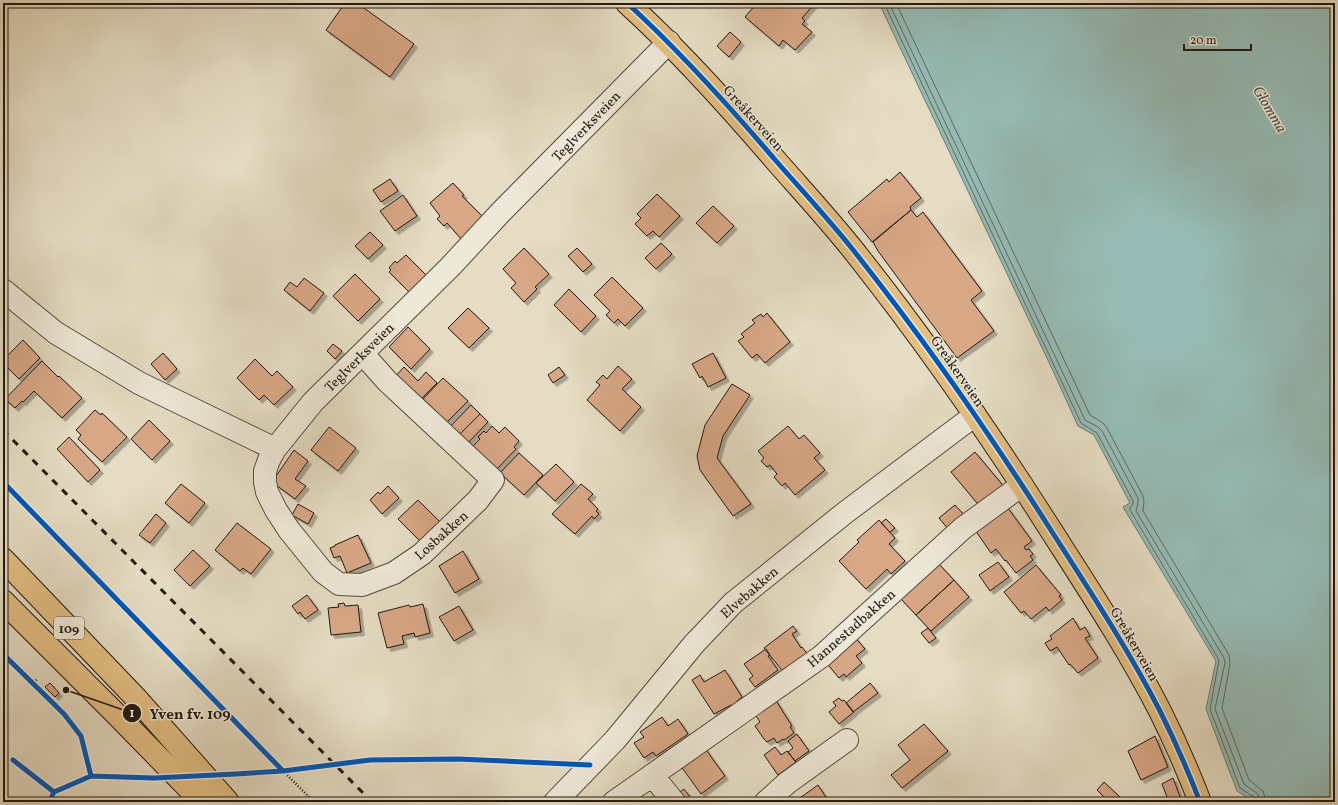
<svg xmlns="http://www.w3.org/2000/svg" width="1338" height="805" font-family="Vollkorn,serif">
<defs>
<filter id="shadow"><feDropShadow dx="3.5" dy="3.5" stdDeviation="0" flood-color="#0004"/></filter>
</defs>
<rect width="100%" height="100%" fill="#e5dcc3"/>
<filter id="stains"><feTurbulence type="fractalNoise" baseFrequency=".005" numOctaves="4"/><feColorMatrix values="0 0 0 0 .2 0 0 0 0 .09 0 0 0 0 .02 0 0 0 .5 -.17"/></filter>
<radialGradient id="worn" r=".72"><stop offset=".6" stop-color="#630" stop-opacity="0"/><stop offset="1" stop-color="#630" stop-opacity=".3"/></radialGradient>
<path fill="#96bbb5" stroke="#687a73" d="M879,3h456v799h-81l-17,-11 -31,-82 10,-48 -93,-154 7,-4 -36,-68 -16,-9 -24,-53z"/>
<g fill="none" stroke-linecap="round" stroke-linejoin="round">
<path stroke="#5c6a62" stroke-width="1" d="M884,3l197,420 16,10 36,68v3l-3,4v2l89,150 -9,49 30,79 14,9 1,5
M889,3l196,417 13,7 4,4 36,67v5l-2,8 88,147 1,5 -10,46 29,75 14,10 2,8
M896,3l194,412 13,8 4,5 36,68 1,6 -1,9 86,144 1,9 -8,44 27,72 14,11 3,11"/>
</g>
<path fill="#d8a786" stroke="#221910" filter="url(#shadow)" d="M345,3h12l57,41 -24,33 -64,-47z
M757,3h58l-13,15 3,3 -3,3 10,8 -17,18 -12,-10 -4,6 -34,-29z
M730,32l11,10 -12,15 -12,-11z
M900,172l21,26 -11,9 1,3 -39,32 -24,-30 39,-33 2,3z
M390,179l8,12 -17,11 -8,-12z
M453,183l11,12 -2,1 23,23 -23,21 -15,-17 -3,3 -7,-7 3,-3 -10,-13z
M657,194l23,22 -21,21 -6,-6 -6,5 -12,-12 6,-6 -4,-4z
M403,195l14,21 -22,15 -15,-20z
M713,206l21,20 -17,17 -21,-20z
M911,210l6,7 6,-5 59,79 -11,9 23,31 -37,27 -79,-107 -5,-9z
M370,232l13,13 -15,14 -13,-13z
M661,243l11,11 -16,15 -11,-11z
M524,248l25,26 -14,13 2,2 -13,13 -13,-14 5,-5 -13,-14z
M577,248l15,16 -9,8 -15,-16z
M406,255l21,21 -17,17 -21,-21 2,-2 -2,-2 6,-7 2,2z
M355,274l25,25 -22,22 -25,-25z
M612,277l31,31 -18,18 -7,-7 -4,4 -8,-8 4,-4 -16,-16z
M304,278l20,15 -14,18 -26,-21 6,-8 7,5z
M569,289l27,27 -15,16 -27,-27z
M468,308l21,20 -20,20 -21,-20z
M767,313l23,29 -25,21 -8,-9 -5,4 -14,-17 6,-4 -3,-3 14,-11 -3,-3 9,-6 2,3z
M408,327l22,22 -19,20 -22,-22z
M23,340l17,18 -21,21 -16,-16v-3z
M333,344l9,7 -7,8 -8,-8z
M163,353l14,16 -12,11 -14,-16z
M713,353l13,25 -18,9 -6,-11 -2,2 -8,-14z
M255,359l17,17 5,-5 16,16 -19,18 -10,-10 -5,5 -22,-22z
M42,361l16,16 1,-1 23,22 -20,20 -28,-27 -11,11 -1,-1 -7,7 -10,-9z
M618,366l14,13 -10,10 19,18 -21,24 -33,-31 13,-15 -4,-3 7,-7 4,4z
M404,367l14,14 8,-9 11,11 -19,19 -24,-24z
M559,367l6,8 -12,8 -5,-8z
M443,378l25,23 -21,21 -24,-23z
M732,384l18,11 -27,41 -6,22 34,46 -18,12 -33,-46 -3,-14 8,-31z
M471,405l9,9 -24,24 -9,-8z
M95,410l6,5 1,-2 25,24 -25,25 -24,-23 3,-4 -5,-5z
M480,414l8,8 -24,25 -8,-9z
M149,420l21,21 -18,19 -21,-21z
M492,426l7,7 6,-6 14,14 -5,6 2,2 -19,20 -24,-23 7,-7 -2,-2 6,-6 2,2z
M788,426l11,13 5,-4 16,18 -6,5 11,12 -30,25 -10,-12 -3,3 -8,-9 3,-3 -7,-9 -3,2 -6,-6 3,-3 -6,-7z
M329,427l27,21 -18,23 -27,-21z
M69,437l31,33 -12,12 -31,-33z
M294,450l14,11 -13,18 11,7 -11,13 -23,-17z
M975,452l31,37 -24,20 -31,-37z
M519,453l24,22 -19,20 -24,-22z
M556,464l18,18 -19,19 -19,-18z
M181,484l24,19 -16,20 -24,-20z
M581,484l12,10 -5,5 10,10 -2,2 3,3 -5,5 -2,-3 -17,18 -23,-20z
M388,486l11,12 -17,16 -12,-14 8,-8 2,2z
M418,500l22,22 -20,19 -22,-22z
M298,504l16,9 -6,11 -16,-9z
M1005,504l27,37 -8,6 2,3 3,-1 4,5 -3,2 3,4 -17,13 -10,-13 -1,1 -9,-12 -5,4 -16,-23z
M955,505l10,11 -16,14 -10,-12z
M156,514l10,9 -16,20 -11,-8z
M886,519l9,9 -5,4 -9,-9z
M879,520l16,18 -6,6 16,17 -14,13 -4,-5 -21,20 -27,-28 20,-19 -2,-2z
M237,523l34,26 -20,25 -8,-6 -3,3 -25,-21z
M358,535l13,28 -24,10 -7,-17 -6,2 -4,-10 5,-2v-1z
M193,550l17,16 -20,20 -16,-16z
M463,551l16,28 -24,14 -16,-27z
M998,562l11,15 -19,14 -11,-16z
M938,563l16,17 -38,35 -16,-17z
M1036,565l25,30 -2,1 3,4 -13,11 -3,-4 -15,12 -7,-8 -3,2 -17,-21z
M954,580l15,17 -38,34 -15,-16z
M307,595l11,15 -13,9 -5,-7 -2,2 -6,-8z
M344,603l1,3 13,-1 3,27 -30,3 -3,-27 11,-1 -1,-3z
M423,604l7,29 -15,4 -1,-4 -12,3 2,8 -17,4 -9,-35 31,-8 1,2z
M459,606l14,24 -19,11 -15,-24z
M1073,618l7,12 5,-3 5,9 -5,2 13,20 -20,15 -8,-9 -1,1 -12,-18 -7,4 -5,-8 7,-4 -2,-3z
M793,626l4,5 -5,3 9,14 1,-1 7,9 -24,18 -21,-26z
M928,628l8,10 -7,5 -8,-10z
M854,636l11,13 -9,7 6,7 -16,14 -2,-3 -5,4 -15,-18z
M766,649l4,6 -2,1 10,14 -23,17 -6,-8 4,-3 -9,-12z
M725,670l17,27 -5,4 3,4 -6,4 -3,-4 -17,9 -22,-34 8,-5 4,7z
M50,683l9,10 -4,4 -10,-10z
M870,683l8,10 -25,19 -7,-9z
M839,698l3,3 2,-1 10,12 -15,12 -10,-12 7,-6 -3,-4z
M775,699l17,27 -2,1 4,6 -10,7 -1,-1 -6,4 -3,-5 -7,4 -3,-3 -9,-13 5,-4 -6,-9z
M662,717l6,9 10,-7 10,15 -32,22 -3,-4 -9,6 -10,-15 10,-6 -4,-5z
M924,724l24,27 -46,37 -11,-13 19,-15 -12,-15z
M797,734l12,17 -14,10 -7,-9 5,-4 -5,-7z
M1155,736l13,31 -27,13 -13,-29z
M704,747l21,29 -24,18 -21,-29z
M775,747l6,8 6,-4 9,11 -18,13 -14,-20z
M1173,778l9,24h-13l-7,-18z
M1104,782l17,16 -7,4h-5l-12,-12z
M818,785l11,17h-30l-2,-2z
M684,789l10,13h-16l-4,-5z"/>
<g fill="none" stroke-linecap="round" stroke-linejoin="round">
<defs>
<path id="minor" d="M3,290l53,43 83,50 136,66 38,-47 137,-135 51,-55 168,-170
M275,449l-6,11 -4,11v11l2,10 9,18 13,20 34,42 16,12 23,1 32,-12 28,-19 56,-54 15,-20 -106,-99 -24,-27
M652,775l22,27
M555,802l60,-62 79,-96 39,-41 113,-91 129,-97
M614,802l208,-146 141,-128 59,-43
M766,802l21,-19 60,-43"/>
<path id="major" d="M627,3c54,49 103,104 150,159 28,32 58,64 84,98 67,85 128,173 186,264 39,61 80,123 113,187 15,30 28,60 40,91
M3,559l132,138 93,105
M3,601l117,117 82,84"/>
</defs>
<use href="#minor" stroke="#534a3d" stroke-width="24"/>
<use href="#major" stroke="#221910" stroke-width="24"/>
<path stroke="#221910" stroke-width="2.5" stroke-dasharray="1 2" stroke-linecap="butt" d="M34,683l3,-4
M283,771l31,31"/>
<use href="#minor" stroke="#eee8d8" stroke-width="22"/>
<use href="#major" stroke="#e2be82" stroke-width="22"/>
<path stroke="#221910" stroke-width="3" stroke-dasharray="7 7" stroke-linecap="butt" d="M3,430l369,372"/>
<defs>
<path id="cycleway" d="M627,3c54,49 103,104 150,159 28,32 58,64 84,98 67,85 128,173 186,264 39,61 80,123 113,187 15,30 28,60 40,91
M3,482l280,289 -47,3 -82,4 -63,-2 -37,16 -5,10
M3,654l61,60 17,22 10,40
M13,760l41,32
M283,771l87,-11 88,-1 132,6"/>
</defs>
<use href="#cycleway" stroke="#eee8d8" stroke-width="8"/>
<use href="#cycleway" stroke="#0057b8" stroke-width="5"/>
</g>
<g text-anchor="middle" stroke-width="3" stroke-linejoin="round" paint-order="stroke">
<rect fill="#eee8d8" stroke="#5f574c" stroke-width="1" x="54" y="617" width="30" height="22" rx="3"/>
<g font-size="13" font-weight="bold" fill="#221910">
<text x="69" y="633">109</text>
</g>
<g font-size="14" fill="#221910" stroke="#eee8d8">
<text transform="translate(754 118) rotate(48)" y="5">Greåkerveien</text>
<text transform="translate(586 126) rotate(-46)" y="5">Teglverksveien</text>
<text transform="translate(359 357) rotate(-45)" y="5">Teglverksveien</text>
<text transform="translate(958 371) rotate(55)" y="5">Greåkerveien</text>
<text transform="translate(441 535) rotate(-42)" y="5">Losbakken</text>
<text transform="translate(749 592) rotate(-41)" y="5">Elvebakken</text>
<text transform="translate(851 628) rotate(-41)" y="5">Hannestadbakken</text>
<text transform="translate(1135 644) rotate(60)" y="5">Greåkerveien</text>
</g>
<g font-size="15" font-style="italic" fill="#4b524a" stroke="#eee8d8">
<text transform="translate(1270 109) rotate(59)" y="5">Glomma</text>
</g>
</g>
<path fill="none" stroke="#221910" stroke-width="1.5" d="M66 690L132 713"/>
<g fill="#221910" stroke="#eee8d8" stroke-width="1.5">
<circle cx="66" cy="690" r="4"/>
<circle cx="132" cy="713" r="10"/>
</g>
<g font-size="12" text-anchor="middle" font-weight="bold" fill="#fff">
<text x="132" y="717">1</text>
</g>
<g font-size="15" text-anchor="middle" font-weight="bold" fill="#221910" stroke="#eee8d8" stroke-width="3" stroke-linejoin="round" paint-order="stroke">
<text x="190" y="719">Yven fv. 109</text>
</g>
<rect width="1338" height="805" fill="none" stroke="#e5dcc3" stroke-width="16"/>
<rect x="4" y="4" width="1330" height="797" fill="none" stroke="#221910" stroke-width="2"/>
<rect x="8" y="8" width="1322" height="789" fill="none" stroke="#221910"/>
<path d="M1184 44v6h67v-6" fill="none" stroke="#221910" stroke-width="2"/>
<text x="1190" y="44" font-size="12" fill="#221910" stroke="#eee8d8" stroke-width="3" paint-order="stroke">20 m</text>
<rect width="100%" height="100%" filter="url(#stains)"/>
<rect width="100%" height="100%" fill="url(#worn)"/>
</svg>
